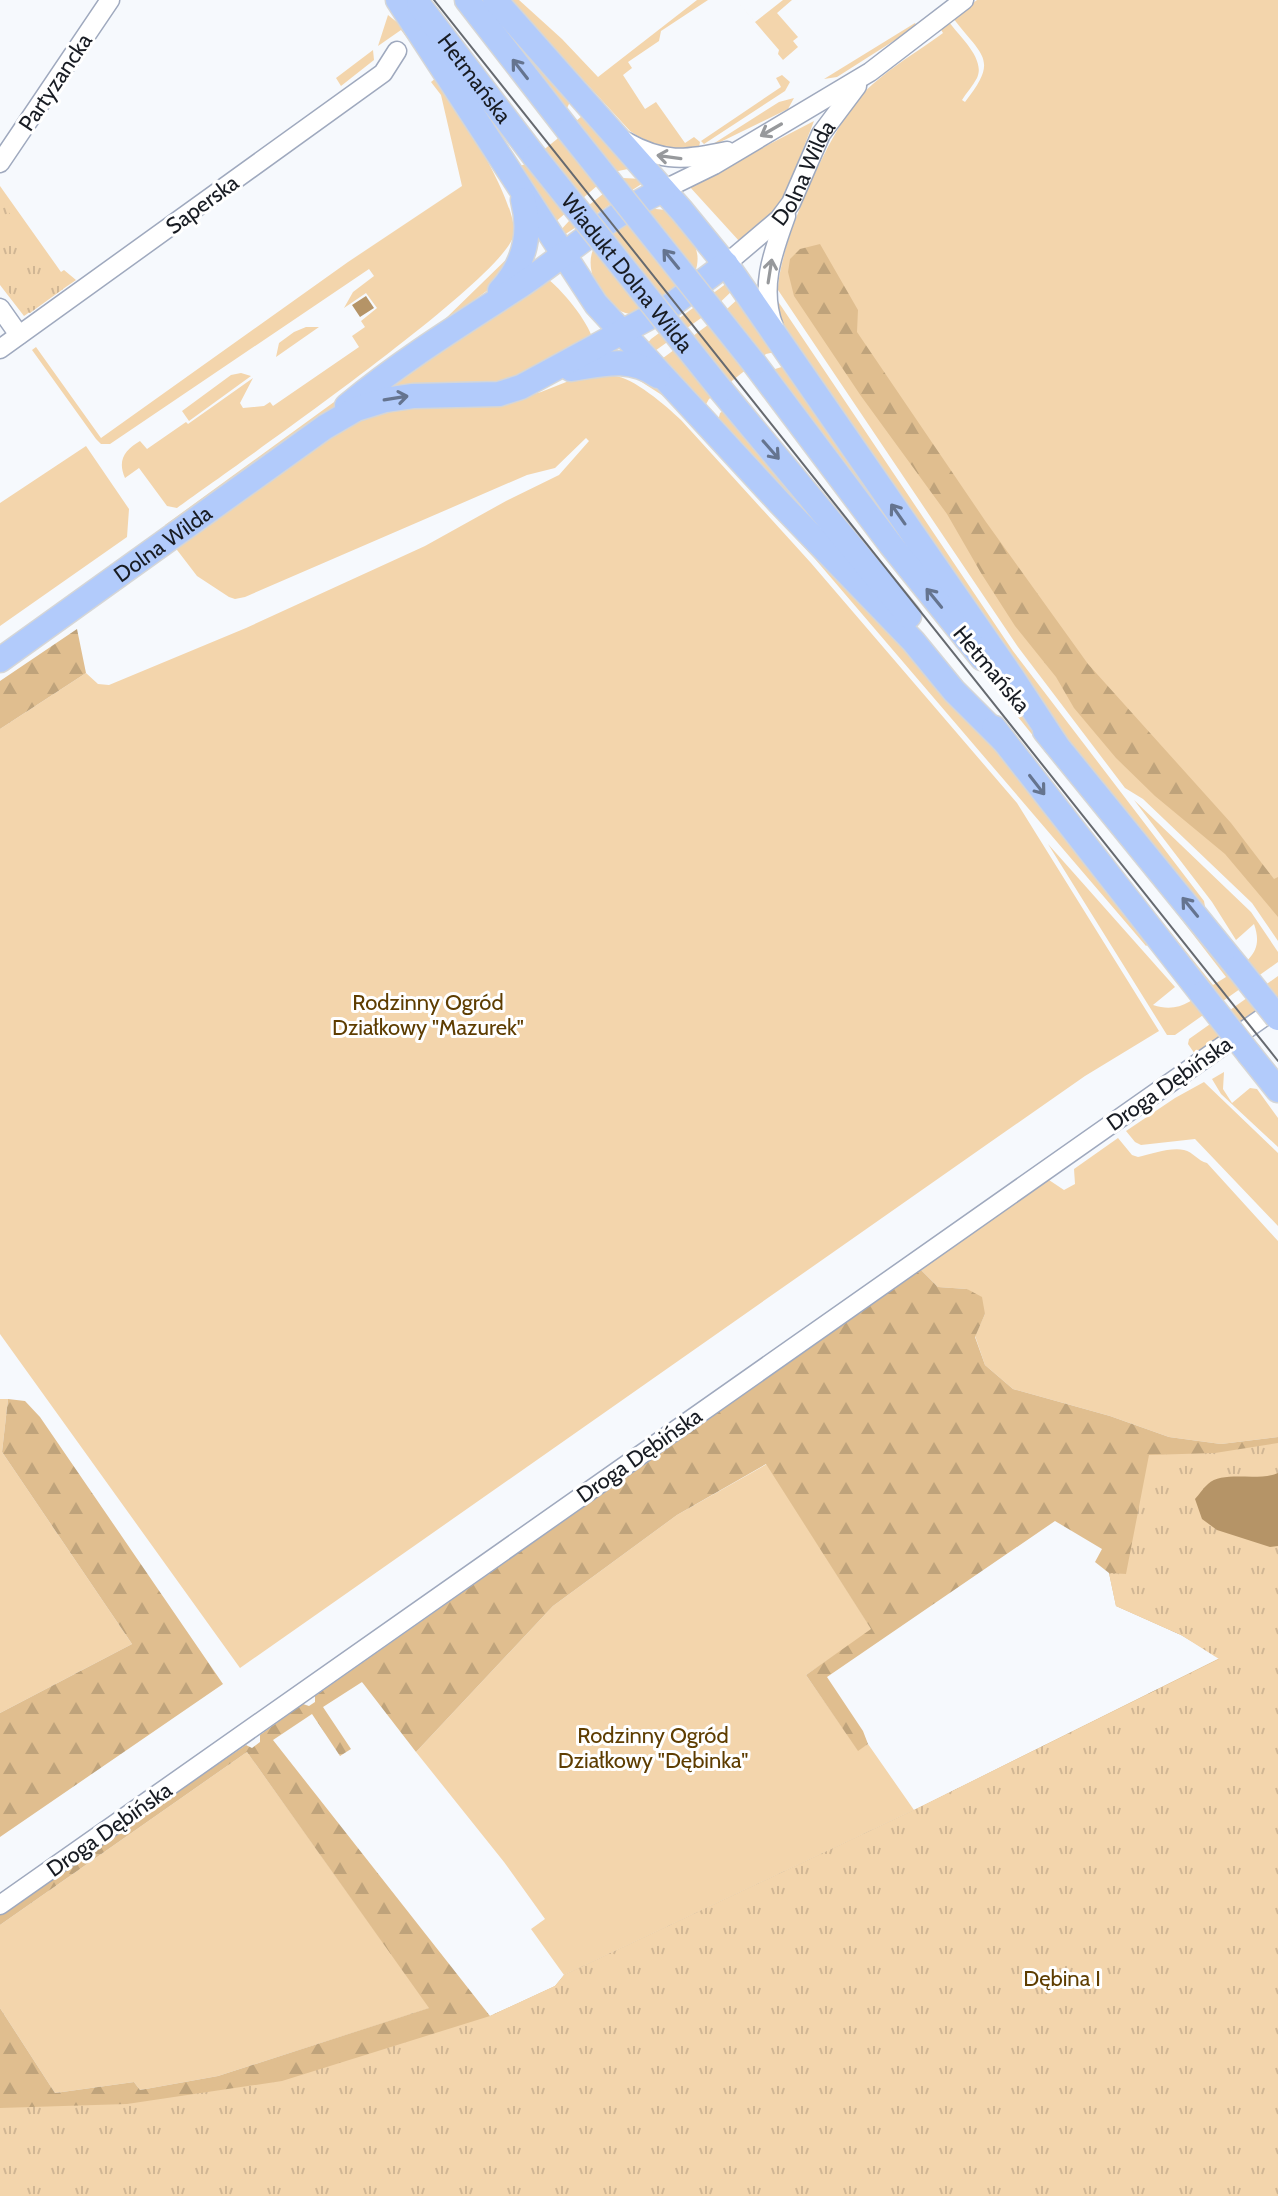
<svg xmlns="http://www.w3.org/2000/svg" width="1278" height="2196" font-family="Cabin,sans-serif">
<defs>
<pattern id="forest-firs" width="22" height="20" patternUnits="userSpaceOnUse" patternTransform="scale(2)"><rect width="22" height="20" fill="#e0be8f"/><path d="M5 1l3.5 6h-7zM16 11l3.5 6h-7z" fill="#bfa37b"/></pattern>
<pattern id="park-tufts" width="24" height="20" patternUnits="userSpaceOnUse" patternTransform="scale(2)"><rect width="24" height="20" fill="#f3d5ac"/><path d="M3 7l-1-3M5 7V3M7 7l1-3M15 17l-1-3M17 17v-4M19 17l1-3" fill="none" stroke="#d0b694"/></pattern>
</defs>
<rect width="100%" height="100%" fill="#f6f9fd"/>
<path fill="#f3d5ac" d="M510,0h9l43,39 36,38 99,-77h11l-47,31 -2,10 -31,21 4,6 -9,7 22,34 11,-7 29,41 9,-6 6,5 -1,5c-25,5 -48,-2 -69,-16z
M736,0l19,22 28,-22h9l-15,13 21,24 -5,4 5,6 -15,13 -5,-6 1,-4z
M977,0h301v941l-26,-38 -109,-104 -18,-11 -107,-141 -240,-357c1,-46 51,-157 81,-192 23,-26 57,-45 84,-65l-3,-5 9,-6c10,14 37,37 28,56 -4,8 -11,15 -15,22l3,2c34,-43 18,-45 -12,-84z
M388,15l20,16 12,24 -19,-25 -23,16z
M494,15l76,87 -3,6 -2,-1z
M915,23l2,3 -80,51 -13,2z
M373,50l1,10 -33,26 -5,-8z
M428,60c21,35 88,137 86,173 -2,42 -288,239 -337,275l-10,-2 -28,-38 -14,10c-8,-18 0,-28 15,-37l7,8 39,-27 2,2 65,-46 -13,25 3,5 21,-2 6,-4 3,4 86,-59 -7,-11 13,-9 -4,-6 16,-13 -11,-15 -22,15 9,-16 21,-16 -5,-7 -259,175h-9l-5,-5 -64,-89 4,-3 65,91 247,-176 114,-76 -21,-91 -10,-13 5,-4 -12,-15z
M782,75l8,7 -5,9 -81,53 -3,-3 80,-54 -5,-9z
M794,98l-6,11 -86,42 77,-49z
M582,116l51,52 -20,4 -60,52 -37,-57 10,-3 51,-41 -1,-2z
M814,121l-33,85 -41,36 -51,-56z
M623,178l20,1v4l-82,54 -3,-4 11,-12z
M0,186l61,86 3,-2 12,10 -52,36 -24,-31z
M646,208l20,2c18,21 39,34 29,63 -13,10 -43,36 -56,40 -27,9 -62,-43 -43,-68 12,-15 35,-26 50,-37z
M516,250l-20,34 -54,40 -1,-1z
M545,277c16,11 43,44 48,63l-82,42 -119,5z
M727,283l7,6 -23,22 -59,42 -5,-9 4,-5z
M773,294l240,357 191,250 2,11 -166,-207 -259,-378z
M740,297l35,55 -9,2 -57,45 -4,7 -46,-45 57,-42z
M306,327h13l-43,30 3,-14 15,-11z
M785,366l165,235 -178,-228 3,-4z
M612,368l2,8c19,1 52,30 67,44l130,143 206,240 142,228 -74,45 -96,67 -749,525 -240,-334v-605l86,-56 12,11 11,1 137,-57 179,-82 81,-45 53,-26 30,-34 -3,-3 -31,30 -28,7 -282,122 -10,2 -6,-2 -32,-21 -23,-30 155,-113 54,-25 127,-7 31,-9 53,-21z
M378,370l-23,25 -182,130h-8z
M241,373l10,3 -62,45 -7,-10 49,-36z
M641,376l14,7 325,346 170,214 -4,3 -331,-387 -147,-160 -28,-18z
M726,409l184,221 -192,-209 2,-8z
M86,446l43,63 -2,28 -127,89v-123z
M1004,695l64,74 37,56 -103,-128z
M1134,800l117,112 27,40v10l-103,73h-8l-119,-191 127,143 -22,18c24,8 38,-3 56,-17l-87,-112 2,-2 89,111 13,-8 -89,-115 95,111c19,-14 31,-24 22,-49l-18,16 -24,-38z
M1278,976v23l-81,58 -9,-13 1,-5z
M1224,1072l-1,17 9,14 18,-15 7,1 21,29v29l-57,-53 -9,-15z
M1204,1082l74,71v73l-83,-87 -54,6 -6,-3 -9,-11 49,-33z
M1118,1138l14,17 6,2c13,-3 33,-10 46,-7 9,2 14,11 23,13l71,78v196l-57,7 -52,-7 -59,-21 -97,-27 -28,-24 -10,-29 10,-22 -18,-25 -29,-2 -17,-17 125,-92 18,12 11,-6 -1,-15z
M0,1399h8l-6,53 130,192 -132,69z
M767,1464l105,166 -66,45 52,75 10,-6 46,66 -350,165 -33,-46 14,-10 -41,-57 -88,-110 137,-146 124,-91z
M247,1752l183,256 -212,68 -78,14 -6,-8 -79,11 -55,-85v-83z"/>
<path fill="url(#forest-firs)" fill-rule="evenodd" d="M820,244l38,66 -1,22 129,190 102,142 143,159 43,56 4,-2v40l-53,-63 -70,-58 -39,-38 -42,-50 -18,-31 -41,-51 -34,-53 -34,-59 -86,-118 -67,-100 -6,-24 2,-13 10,-10z
M77,629l9,44 -86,56v-48z
M921,1270l17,17 29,2 15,8 3,17 -10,23 10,28 28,24 97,27 59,21 52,7 57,-7v36l-61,57 61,666h-1278v-188l55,85 79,-11 6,8 78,-14 211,-68 -182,-256 -247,173v-13l189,-133 3,3 54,-37 6,3 8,-6v-7l43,-31 6,2 6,-4v-6zM766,1464l105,165 -65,46 52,76 10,-7 -5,-13 -36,-54 228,-156 47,28 -7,13 14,11 7,33 65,29 39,23 -306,152 -350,165 -9,11 -65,30 -217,-276 39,-26 28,42 11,-7 -28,-42 39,-25 54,70 137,-146 124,-91z
M8,1399l17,2 15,16 183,267 -223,153v-124l132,-69 -130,-192z"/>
<path fill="url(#park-tufts)" d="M0,199l10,15v5l12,11 41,59 -33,24 -8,-3 -22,-30z
M1278,1443v753h-1278v-88l127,-4 155,-23 208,-65 65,-30 9,-11 350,-165 305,-151 -38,-24 -65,-29 -7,-33 17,1 23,-119 66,-2z"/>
<path fill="#b59467" d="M366,296l8,12 -14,9 -8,-12z
M1278,1473v73l-8,1 -53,-17 -15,-11 -7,-20c4,-4 8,-11 13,-15 15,-14 49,-2 70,-11z"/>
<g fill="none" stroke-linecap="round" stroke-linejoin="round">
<defs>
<g id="minor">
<path d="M625,141c39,22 60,19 102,10"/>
<path d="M0,163l110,-163"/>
<path d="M663,190l51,-25 156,-93 94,-72"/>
<path id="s1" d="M726,264l53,-45 12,-16 30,-69 36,-48"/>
<path d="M0,308l19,27"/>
<path d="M774,327c-15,-39 -1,-75 12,-111"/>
<path d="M0,349l383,-276 14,-22"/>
<path d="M0,1905l1278,-898"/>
</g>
<g id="major">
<path d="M398,0l198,304 183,198 134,139 41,50 49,49"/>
<path d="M467,0l101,130"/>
<path d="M495,0l187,211 49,60 281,406 44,67"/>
<path id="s2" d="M419,5l116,152"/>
<path d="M500,291c24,-26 32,-56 23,-91"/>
<path d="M754,363l137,182 91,113"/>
<path d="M571,369c31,-5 60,-13 87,7"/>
<path d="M721,390l188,226"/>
<path d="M347,406c54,-45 114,-82 173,-120 49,-33 89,-71 143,-96"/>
<path id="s3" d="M0,660l325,-233 31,-18 29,-9 28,-4 86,-2 22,-7 149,-81 56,-42"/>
<path d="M994,728l208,266"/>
<path d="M1045,731l193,237"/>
<path d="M1250,1055l28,35"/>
</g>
</defs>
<use href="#minor" stroke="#9fa9be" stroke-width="21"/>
<use href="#major" stroke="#d5d6d7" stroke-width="27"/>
<use href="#minor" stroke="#fff" stroke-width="18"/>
<use href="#major" stroke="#b2cbfb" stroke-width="24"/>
<path stroke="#666a70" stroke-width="2" d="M434,0l844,1061"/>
<defs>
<g id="major-bridge">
<path d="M568,130l186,233"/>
<path id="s4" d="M535,157l186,233"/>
<path d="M1238,968l40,50"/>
<path d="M1202,994l48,61"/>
</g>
</defs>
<use href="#major-bridge" stroke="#d5d6d7" stroke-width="27" stroke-linecap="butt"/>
<use href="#major-bridge" stroke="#b2cbfb" stroke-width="24"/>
</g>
<defs><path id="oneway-shaft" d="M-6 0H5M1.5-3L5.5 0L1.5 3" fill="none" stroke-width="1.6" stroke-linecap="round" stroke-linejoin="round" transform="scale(2)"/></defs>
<g stroke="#65748f">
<use href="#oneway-shaft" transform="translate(520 69) rotate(-128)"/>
<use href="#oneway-shaft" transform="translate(671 259) rotate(-129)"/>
<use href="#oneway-shaft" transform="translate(396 398) rotate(-9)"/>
<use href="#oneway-shaft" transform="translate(771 450) rotate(49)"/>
<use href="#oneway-shaft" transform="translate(898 514) rotate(-125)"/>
<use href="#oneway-shaft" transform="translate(934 598) rotate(-129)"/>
<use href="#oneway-shaft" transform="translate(1037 785) rotate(52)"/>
<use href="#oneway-shaft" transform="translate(1190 907) rotate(-129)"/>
</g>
<g stroke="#97999c">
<use href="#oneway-shaft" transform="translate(771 130) rotate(150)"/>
<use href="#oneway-shaft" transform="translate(669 157) rotate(-172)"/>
<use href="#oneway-shaft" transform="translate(770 271) rotate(-81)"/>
</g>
<g text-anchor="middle" stroke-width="6" stroke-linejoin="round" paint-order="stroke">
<g font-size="22" fill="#181c23" stroke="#fff">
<text dy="8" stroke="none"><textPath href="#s2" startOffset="92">Hetmańska</textPath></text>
<text transform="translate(55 82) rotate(-56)" y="8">Partyzancka</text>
<text dy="8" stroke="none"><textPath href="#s1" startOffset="122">Dolna Wilda</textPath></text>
<text transform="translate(202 204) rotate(-36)" y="8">Saperska</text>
<text dy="8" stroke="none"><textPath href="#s4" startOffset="148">Wiadukt Dolna Wilda</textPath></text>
<text dy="8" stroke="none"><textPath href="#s3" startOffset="200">Dolna Wilda</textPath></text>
<text transform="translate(992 669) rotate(50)" y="8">Hetmańska</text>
<text transform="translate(1169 1083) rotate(-35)" y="8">Droga Dębińska</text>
<text transform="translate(639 1455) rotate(-35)" y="8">Droga Dębińska</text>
<text transform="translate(109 1829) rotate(-35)" y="8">Droga Dębińska</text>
</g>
<g font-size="22" fill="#5e3d01" stroke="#fff">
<text x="428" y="1010">Rodzinny Ogród<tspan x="428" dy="25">Działkowy "Mazurek"</tspan></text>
<text x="653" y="1743">Rodzinny Ogród<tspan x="653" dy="25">Działkowy "Dębinka"</tspan></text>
<text x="1062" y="1986">Dębina I</text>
</g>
</g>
</svg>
